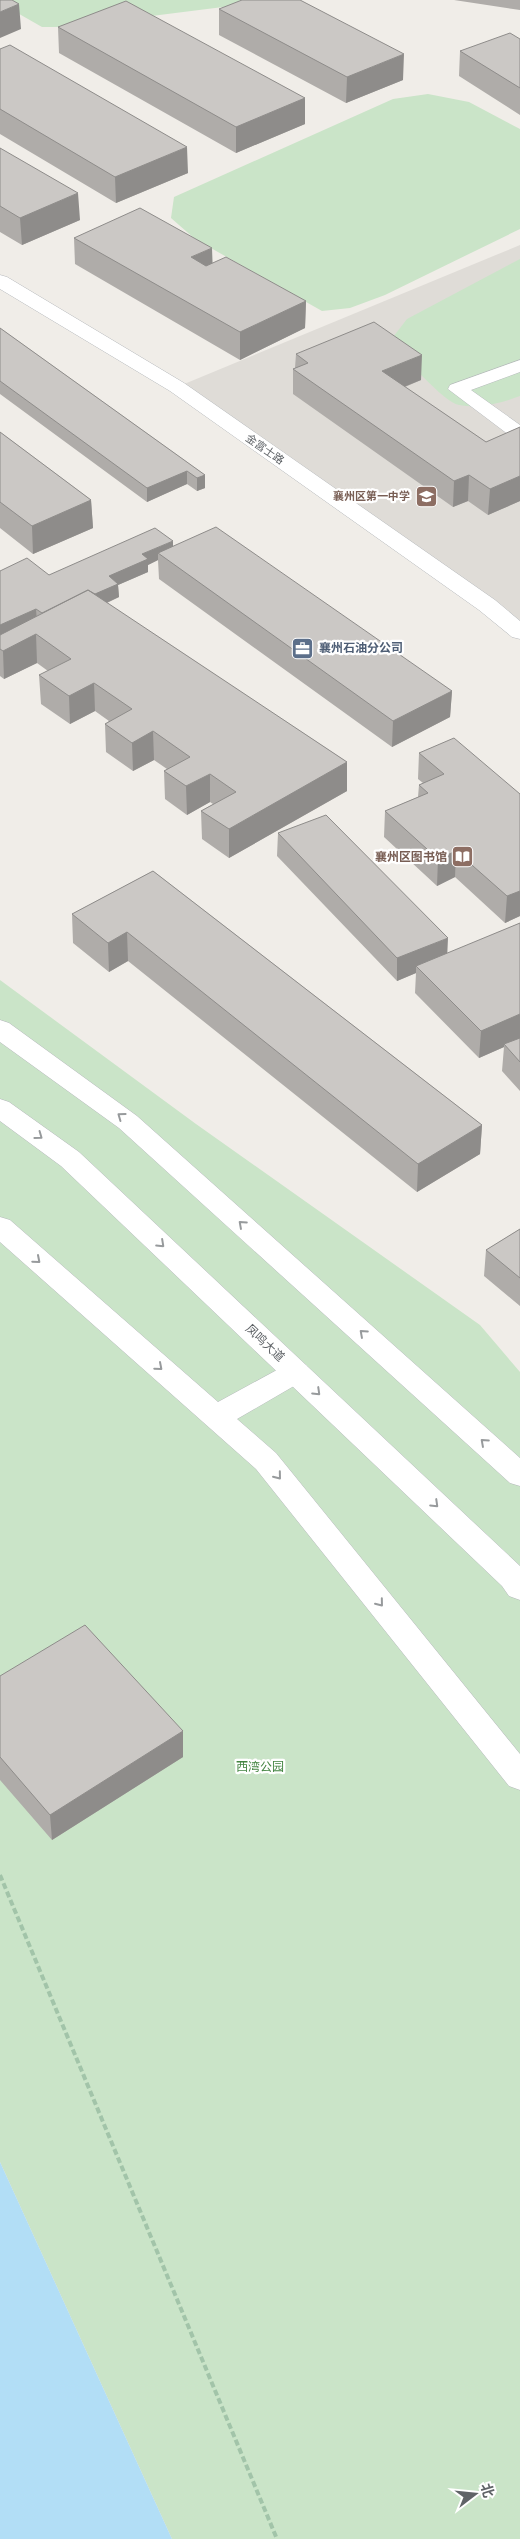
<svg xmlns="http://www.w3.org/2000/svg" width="520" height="2539" font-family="Arial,'Noto Sans SC',sans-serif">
<rect width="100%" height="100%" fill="#f0ede8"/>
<path fill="#dfdcd7" d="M520,245v387l-343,-245z"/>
<path fill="#cae4c8" d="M0,0h250l-19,6 -167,21h-22l-42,-24z
M428,94l41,8 51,27v100l-135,66 -35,13 -28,3 -127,-72 -24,-21 3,-21 219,-98z
M520,259v137c-19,7 -40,13 -61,9 -16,-3 -56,-50 -69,-64l17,-22z
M0,980l196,144 284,201 40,47v1167h-348l-172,-377z"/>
<path fill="#b2def6" d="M0,2162l172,377h-172z"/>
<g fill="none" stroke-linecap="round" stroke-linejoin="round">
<defs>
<path id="service" d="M520,360v12l-49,18 49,35v15l-7,-2 -65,-49 2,-4z"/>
<path id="tertiary" d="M0,275l7,2 177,106 311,217 25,21v18l-8,-2 -33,-27 -309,-219 -170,-102z
M0,1217l10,3 208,182 68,-37 10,-3 10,3 4,7 -4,7 -69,40 39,34 244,301v36l-11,-4 -253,-317 -256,-227z"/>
<path id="secondary" d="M0,1020l9,3 128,93 383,342v28l-10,-3 -391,-355 -119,-86z
M0,1099l9,3 70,50 441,414v34l-11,-4 -7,-10 -441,-420 -61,-45z"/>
</defs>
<use href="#service" stroke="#b5b8bb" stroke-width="1"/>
<use href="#tertiary" stroke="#b5b8bb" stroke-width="1"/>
<use href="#secondary" stroke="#b4b7bb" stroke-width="1"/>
<path stroke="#a2c4a9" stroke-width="4" stroke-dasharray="6 3" stroke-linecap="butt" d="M0,1875l277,664"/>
<use href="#service" fill="#fff" fill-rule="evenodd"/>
<use href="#tertiary" fill="#fff" fill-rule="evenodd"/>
<use href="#secondary" fill="#fff" fill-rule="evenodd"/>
</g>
<path fill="#afaca9" d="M454,0h66v10z
M219,9l184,71 -57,23 -127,-68z
M58,27l247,71v26l-69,29 -177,-100z
M520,39v76l-61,-39 1,-25z
M0,49l188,124 -72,30 -116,-69z
M0,148l80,72 -58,25 -22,-13z
M74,238l139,25 93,38 -1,27 -65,32 -165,-96z
M0,328l205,147v13l-8,3 -10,-7 -40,18 -147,-108z
M296,354l125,26 -16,7 81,55 34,-15v74l-32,14 -20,-14 -15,6 -160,-113v-25l2,-1z
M0,432l91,68 2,28 -60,26 -33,-26z
M173,546l279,145 -2,26 -58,30 -233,-168 -1,-19 -10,5v7l-30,13 1,12 -12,6 240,159v29l-118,67 -27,-19 -1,-28 12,-7 -3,-2 -23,13 -22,-16 -1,-28 3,-2 -13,-9 -21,11 -27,-19 -1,-28 4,-3 -14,-10 -25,13 -29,-20 -2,-29 9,-4 -11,-8 -33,16 -4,-3v-105l49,4z
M419,753l101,41v122l-15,7 -50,-46 -18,9 -53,-49 1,-26 33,-14 1,-12 4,-2 -5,-4z
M278,833l169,121 73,-31v168l-18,-20 2,-24 -25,11 -64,-65 1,-20 -19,8 -120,-125z
M153,871l329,254 -2,29 -63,38 -289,-231 -19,11 -36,-29 -1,-29z
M520,1229v77l-36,-30 2,-26z
M0,1676l183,55v26l-131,83 -52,-60z"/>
<path fill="#8e8c8a" d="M19,4l2,25 -21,9v-26z
M404,54l-1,26 -57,23 1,-26z
M305,98v26l-69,29v-26z
M187,147l1,26 -72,30 -1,-26z
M78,193l2,27 -58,25 -2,-27z
M212,248l1,27 -22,-18z
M306,301l-1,27 -65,32v-28z
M422,355l-1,25 -40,16 1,-25z
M187,471v13l-40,18v-14z
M205,475v13l-8,3v-13z
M469,475l-1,26 -15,6 1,-26z
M520,476v25l-32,14 2,-26z
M91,500l2,28 -60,26 -1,-28z
M173,541v13l-15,-1v7l-10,5v7l-30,13 1,12 -72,33 62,-54 33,-22z
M36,609l1,14 -37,16v-14z
M36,634l1,29 -33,16 -1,-28z
M94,683l1,28 -25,13 -1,-28z
M452,691l-2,26 -58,30 1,-26z
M153,731l1,29 -21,11 -1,-28z
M347,762v29l-118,67v-29z
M210,774v28l-23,13 -1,-29z
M456,851l-1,26 -18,9 1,-27z
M520,891v25l-15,7 2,-27z
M127,932l1,29 -19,11 -1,-29z
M448,938l-1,22 -31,6v7l-19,8v-23z
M520,1014v26l-16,4v3l-25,11 2,-27z
M482,1125l-2,29 -63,38 1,-28z
M183,1731v26l-131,83 -2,-25z"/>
<path fill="#cbc8c5" stroke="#8e8c8a" d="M0,0h12l7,4 -19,8z
M242,0h58l104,54 -57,23 -128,-68z
M126,1l179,97 -69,29 -178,-100z
M510,33l10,6v49l-60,-37z
M10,45l177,102 -72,30 -115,-68v-60z
M0,148l78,45 -58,25 -20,-12z
M140,208l72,40 -21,9 15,9 20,-9 80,44 -66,31 -166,-94z
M374,322l48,33 -40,16 104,71 34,-15v49l-30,13 -21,-14 -15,6 -161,-112 15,-6 -12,-9z
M0,328l205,147 -8,3 -10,-7 -40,17 -147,-107z
M0,432l91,68 -59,26 -32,-24z
M216,527l236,164 -59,30 -235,-168z
M155,528l18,13 -31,13 6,5 -39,17 9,8 -23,10 -7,-4 -46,23 -6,-4 -36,16v-54l27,-13 22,17z
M88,590l259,172 -118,67 -28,-18 35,-19 -26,-18 -24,12 -22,-15 26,-14 -37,-26 -21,12 -27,-19 27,-15 -38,-26 -25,13 -30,-21 32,-16 -35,-25 -33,17 -3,-2v-14z
M454,738l66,56v97l-13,5 -51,-45 -18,8 -53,-48 43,-18 -9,-8 25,-11 -25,-21z
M326,815l122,123 -51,20 -119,-125z
M153,871l329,254 -64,39 -291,-232 -19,11 -36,-29z
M520,923v91l-39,17 -65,-65z
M520,1038v24l-16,-18z
M520,1229v49l-34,-28z
M85,1625l98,106 -133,84 -50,-58v-81z"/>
<defs><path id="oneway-chevron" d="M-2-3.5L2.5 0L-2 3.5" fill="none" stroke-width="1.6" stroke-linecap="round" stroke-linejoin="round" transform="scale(1.25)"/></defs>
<g stroke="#979a9c">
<use href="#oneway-chevron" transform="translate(121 1116) rotate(-144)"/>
<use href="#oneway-chevron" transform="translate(39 1136) rotate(36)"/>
<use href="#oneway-chevron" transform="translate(242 1224) rotate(-138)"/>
<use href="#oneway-chevron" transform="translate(161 1244) rotate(43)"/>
<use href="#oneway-chevron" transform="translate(37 1260) rotate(41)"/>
<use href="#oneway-chevron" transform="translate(363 1333) rotate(-138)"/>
<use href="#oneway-chevron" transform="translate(159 1367) rotate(41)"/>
<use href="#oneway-chevron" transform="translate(317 1392) rotate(44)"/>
<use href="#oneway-chevron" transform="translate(484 1442) rotate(-138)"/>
<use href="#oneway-chevron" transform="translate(278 1476) rotate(51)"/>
<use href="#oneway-chevron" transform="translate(435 1504) rotate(44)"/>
<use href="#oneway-chevron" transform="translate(380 1603) rotate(51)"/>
</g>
<defs>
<symbol id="school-square" viewBox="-11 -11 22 22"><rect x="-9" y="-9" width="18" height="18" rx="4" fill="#8d6e63" stroke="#fff"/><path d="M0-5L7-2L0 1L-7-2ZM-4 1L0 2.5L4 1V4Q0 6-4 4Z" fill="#fff"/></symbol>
<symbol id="office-square" viewBox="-11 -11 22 22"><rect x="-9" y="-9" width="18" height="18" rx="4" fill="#5c6f8a" stroke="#fff"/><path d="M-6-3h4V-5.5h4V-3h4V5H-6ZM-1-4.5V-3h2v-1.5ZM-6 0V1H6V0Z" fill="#fff"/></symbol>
<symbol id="library-square" viewBox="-11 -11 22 22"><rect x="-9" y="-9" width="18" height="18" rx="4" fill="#8d6e63" stroke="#fff"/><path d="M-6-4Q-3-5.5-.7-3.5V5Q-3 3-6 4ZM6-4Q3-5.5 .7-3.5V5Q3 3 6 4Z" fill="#fff"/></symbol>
</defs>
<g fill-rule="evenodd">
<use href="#school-square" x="414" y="484" width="25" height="25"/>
<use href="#office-square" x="290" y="636" width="25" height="25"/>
<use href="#library-square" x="450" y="844" width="25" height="25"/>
</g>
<g text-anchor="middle" stroke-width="4.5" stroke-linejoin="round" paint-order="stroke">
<g font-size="11" fill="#5f6367" stroke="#fff">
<text transform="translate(265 449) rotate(35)" y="4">金富士路</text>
</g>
<g font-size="11" font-weight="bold" fill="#785e54" stroke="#fff" text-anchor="end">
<text x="410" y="500">襄州区第一中学</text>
</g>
<g font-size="12" font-weight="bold" fill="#4e5e75" stroke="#fff" text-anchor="start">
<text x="319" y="652">襄州石油分公司</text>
</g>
<g font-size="12" font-weight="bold" fill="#785e54" stroke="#fff" text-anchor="end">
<text x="447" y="861">襄州区图书馆</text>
</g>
<g font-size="12" fill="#5f6367" stroke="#fff">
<text transform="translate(265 1343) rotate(43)" y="4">凤鸣大道</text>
</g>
<g font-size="12" fill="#438441" stroke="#fff">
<text x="260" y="1771">西湾公园</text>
</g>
</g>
<g transform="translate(475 2494) rotate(74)" stroke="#ffffff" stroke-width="4" paint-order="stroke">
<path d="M0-4L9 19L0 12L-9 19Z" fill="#5f6367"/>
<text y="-8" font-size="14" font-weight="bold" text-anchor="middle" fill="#5f6367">北</text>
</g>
</svg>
